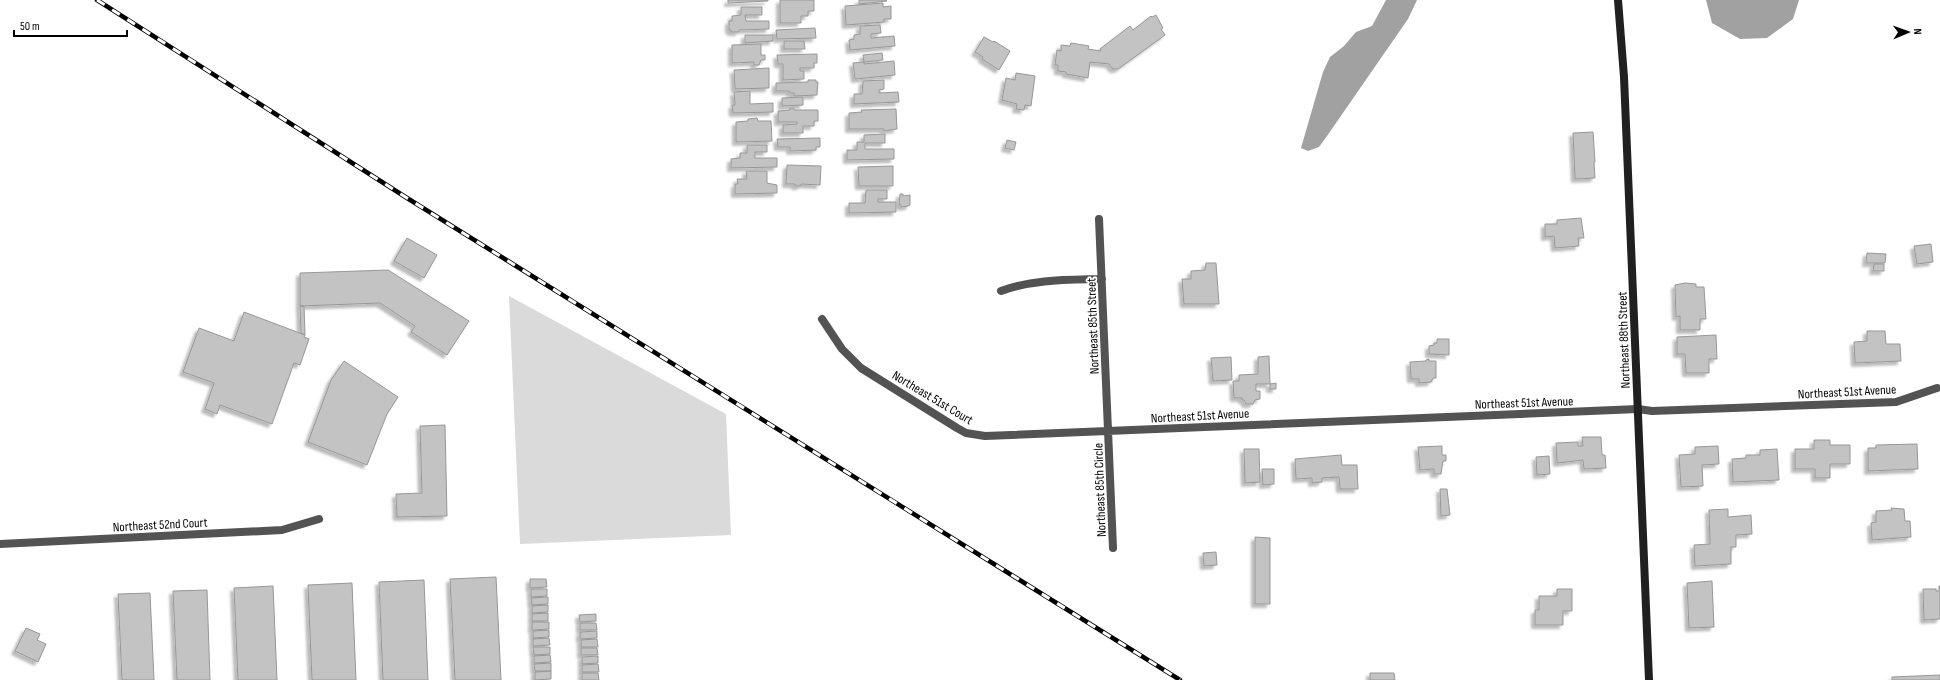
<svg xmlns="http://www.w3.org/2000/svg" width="1940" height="680" font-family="'Sofia Sans Condensed',sans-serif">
<defs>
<filter id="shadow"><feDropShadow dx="-3.5" dy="3.5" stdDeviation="1" flood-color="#0004"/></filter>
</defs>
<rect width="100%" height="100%" fill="#fff"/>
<path fill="#dadada" d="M509,296l217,118 5,121 -211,9z"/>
<path fill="#a1a1a1" d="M1386,0h31l-9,19 -81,117 -8,11 -11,4 -7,-3 22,-76 7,-15 14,-11 12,-14 16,-6z
M1706,0h93l-6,19 -26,19 -27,1 -28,-16z"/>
<path fill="#c3c3c3" stroke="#979797" filter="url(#shadow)" d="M728,0h40v1l-40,2z
M780,0h34v11h-6v5h-7v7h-21z
M859,0h27l1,1 -28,3z
M883,3v4l8,-1v13h-7v3l-38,3 -1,-19z
M741,7h21v8h-17l1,6h23v8l-30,1v2h-8v-2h-2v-9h3v-5l9,-1z
M1156,15l7,13 -2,1 4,6 -47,34h-5l-4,-5 -19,-2 -2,16 -22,-4v-2l-8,-1v-6h-3l2,-15 4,1v-6l9,1 1,-3 18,3 -1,3 13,2 -1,-2 30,-23 3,4 18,-14 1,1z
M880,25l1,8 -10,1v4l23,-2 1,10 -45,4 -1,-10 5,-1v-4l6,-1v-8z
M815,28l1,10 -39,1 -1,-9z
M745,35h28v6l-28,2z
M984,37l9,5 1,-1 16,10 -11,19 -17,-11 1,-2 -8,-5z
M784,41h20l1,8h-21z
M761,44v11h4v5h-4l-2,5h-5v-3l-22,1v-18z
M882,53l1,7 -19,2 -1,-7z
M817,54v9h-3v5h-14v3h4v8l-21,1v-16h-5l-1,-9z
M894,61l1,14 -40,4 -2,-16 11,-1v2z
M769,68v20l-34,1 -1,-19z
M1016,73l19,3 -4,30 -6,-1 -1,5 -8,-1 1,-5 -15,-4 4,-22 9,2z
M808,80h8v2h2l-1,13 -23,1v-3h-4l-1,-2h-13v-8l32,-1z
M884,80v9l-5,1v3l19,-1 1,10 -45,2v-10h8l1,-13z
M750,91v13l23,-1v9l-40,1 -1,-8h3l-1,-13z
M803,97v8l-21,1v-8z
M790,108h4v2h24v11h-4v5h-11v7h-20v-8l14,-1v-2h-19v-11l12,-1z
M896,109l1,20 -13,2v-2h-35v-16l13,-1 -1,-2z
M757,118l1,3h13l1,20 -36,1v-20l12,-1v-2z
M1593,132l2,30h-1l1,16 -20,1 -2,-46z
M885,134v9h-20v6h29v10l-47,1v-10h10v-8h7v-7z
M820,138v9h-4v3l-26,1v-4h-12l-1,-8z
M1007,140l9,2 -2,8 -9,-2z
M747,145h20v7h-12v6h22v9l-46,1v-9l9,-1v-5h7z
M787,165l34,1 -1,19 -19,-1v2h-6v-2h-9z
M893,166v20h-34l-1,-19z
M746,171h21v12l10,2v8l-42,1v-10h3l-1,-5h10z
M866,190h21v9h-9v3h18v10l-47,1v-10h16z
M900,194h3v2l7,-1v10l-2,1 -7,1v-2h-2z
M1581,218l3,20h-6l1,8 -24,2 -1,-12 -9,1v-13h12v-4z
M407,238l30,17 -13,23 -30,-17z
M1931,244l2,18 -16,2 -3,-18z
M1867,253l19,1 -1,9h-19z
M1206,263h10l3,41h-35l-2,-25h9v-8l14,-1z
M1874,264h10v7h-11z
M388,270l81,51 -22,34 -36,-23 4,-6 -35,-23 -80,3v-33z
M1685,283l11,1v3h8l2,32h-6v11h-20v-14l-4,1 -1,-32z
M300,306h4l1,29 -4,-2z
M244,312l61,23 -1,2 5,2 -9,26 -6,-2 -22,61 -52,-19 -3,9 -12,-5 9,-26 -31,-11 16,-44 35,13z
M1867,331h18l1,13h14l1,17 -46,2 -1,-21 13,-1z
M1716,335l1,24h-8v14h-23l-1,-19h-8v-17z
M1437,339h12v16l-20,-1v-8l5,-1v-2h3z
M1269,356l1,28 6,-1v6h-6v-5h-14v7h4v8l-5,1 -2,4h-7l-2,-4h-2v-2h-8l-1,-17h6v-6l19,-1v-17z
M1231,357l1,23 -19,1 -2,-23z
M1429,359v2h7v17h-3l-2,4 -12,1v-4h-8l-1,-17 16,-1v-1z
M344,361l54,36 -11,17 -20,51 -59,-23 23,-62z
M445,425l2,91 -50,1 -1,-23 26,-1 -2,-67z
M1582,437h19l1,18h3l1,13 -22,1 -1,-9 -26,3 -1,-20 22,-1v4h5z
M1814,440h16v5h20v19h-20v14h-15v-9h-20v-20h19z
M1917,444l1,25 -50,2v-23h8v-3z
M1442,446v9h4v6h-3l-2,13h-7v-5l-14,1 -2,-23z
M1718,446l1,18 -17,1 1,21 -22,1 -2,-32 16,-1v-7z
M1244,449h15l1,33 -15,1z
M1777,449l2,31 -46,2 -1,-23 14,-1v-3h14v-5z
M1341,455l1,10h15l1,24h-18l-1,-12 -17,1v4l-10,1v-5l-16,1 -1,-20z
M1549,456l1,18 -13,1 -1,-18z
M1262,469h12v15l-11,1z
M1440,489h7l3,26 -9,1z
M1891,508l13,1 1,12h5l1,16 -39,3 -1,-17 5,-1v-11l16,-1z
M1728,509v8l23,-2 1,19 -16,1v12h-5v17l-36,2 -1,-21 16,-1 -1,-34z
M1255,537l15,1v66h-15z
M1216,552l1,13 -13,1 -1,-13z
M496,577l5,103h-46l-5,-101z
M530,579h16l1,8 -17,1z
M424,580l4,100h-45l-4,-98z
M1712,581l2,46 -25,1 -2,-45z
M352,583l4,97h-44l-4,-95z
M273,586l4,94h-39l-4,-92z
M1939,586h1v33l-16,1 -1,-31h13v2h3z
M531,589h16v7l-16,1z
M1557,589h15v22h-9v14h-28v-15h4v-14h18z
M207,590l3,90h-33l-4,-89z
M150,593l4,87h-32l-4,-86z
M548,597v7l-16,1 -1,-7z
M548,605v7l-16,1v-7z
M548,613v8h-16v-7z
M596,614v7l-16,1 -1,-7z
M532,622h17v7l-17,1z
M580,623h16l1,7h-17z
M26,628l14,6 -3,6 9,4 -8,18 -23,-11z
M549,630v7l-16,1v-7z
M597,631v7l-17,1v-7z
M549,638l1,7 -17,1v-7z
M597,639l1,8h-17v-7z
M533,647h17v7l-16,1z
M581,648h16l1,7h-17z
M550,655l1,7 -17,1v-7z
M598,656v7l-16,1v-7z
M551,663v8h-16l-1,-7z
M598,664l1,8h-17v-7z
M551,671v8l-16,1v-8z
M582,673h16l1,7h-17z
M1370,673h24l1,7h-25z
M1940,675v5h-48v-3z"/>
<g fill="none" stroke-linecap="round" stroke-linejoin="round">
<path stroke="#535353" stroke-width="8" d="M1099,219l14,329
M1001,291c33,-12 67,-11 101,-12
M822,319l20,30 19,19 96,60 9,5 19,3 653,-27 14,2 244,-9 41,-14
M0,544l282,-14 37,-11"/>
<path stroke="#202020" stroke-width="8" d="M1618,0l6,77 25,603"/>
<defs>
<path id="rail" d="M97,0l310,198 773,482"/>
</defs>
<use href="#rail" stroke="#000" stroke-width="4.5"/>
<use href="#rail" stroke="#fff" stroke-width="3" stroke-dasharray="9" stroke-linecap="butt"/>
</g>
<g text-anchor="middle" stroke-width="3.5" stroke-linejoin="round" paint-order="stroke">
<g font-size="13" fill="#000" stroke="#fff">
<text transform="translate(1092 326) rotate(-92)" y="5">Northeast 85th Street</text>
<text transform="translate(1623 340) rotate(-92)" y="5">Northeast 88th Street</text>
<text transform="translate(1847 391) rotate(-3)" y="5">Northeast 51st Avenue</text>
<text transform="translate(933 397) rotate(31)" y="5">Northeast 51st Court</text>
<text transform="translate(1524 402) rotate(-2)" y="5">Northeast 51st Avenue</text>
<text transform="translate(1200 415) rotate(-3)" y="5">Northeast 51st Avenue</text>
<text transform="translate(1099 490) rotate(-92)" y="5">Northeast 85th Circle</text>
<text transform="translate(160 524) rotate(-3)" y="5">Northeast 52nd Court</text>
</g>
</g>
<g transform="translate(1908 32) rotate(88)" stroke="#ffffff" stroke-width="3" paint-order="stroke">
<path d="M0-3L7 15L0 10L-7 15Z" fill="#000000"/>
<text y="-6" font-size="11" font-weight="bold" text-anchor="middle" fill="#000000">N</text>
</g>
<path d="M14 30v6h113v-6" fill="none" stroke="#000000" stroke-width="2"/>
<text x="20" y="30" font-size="12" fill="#000000" stroke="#ffffff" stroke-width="3" paint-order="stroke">50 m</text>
</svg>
